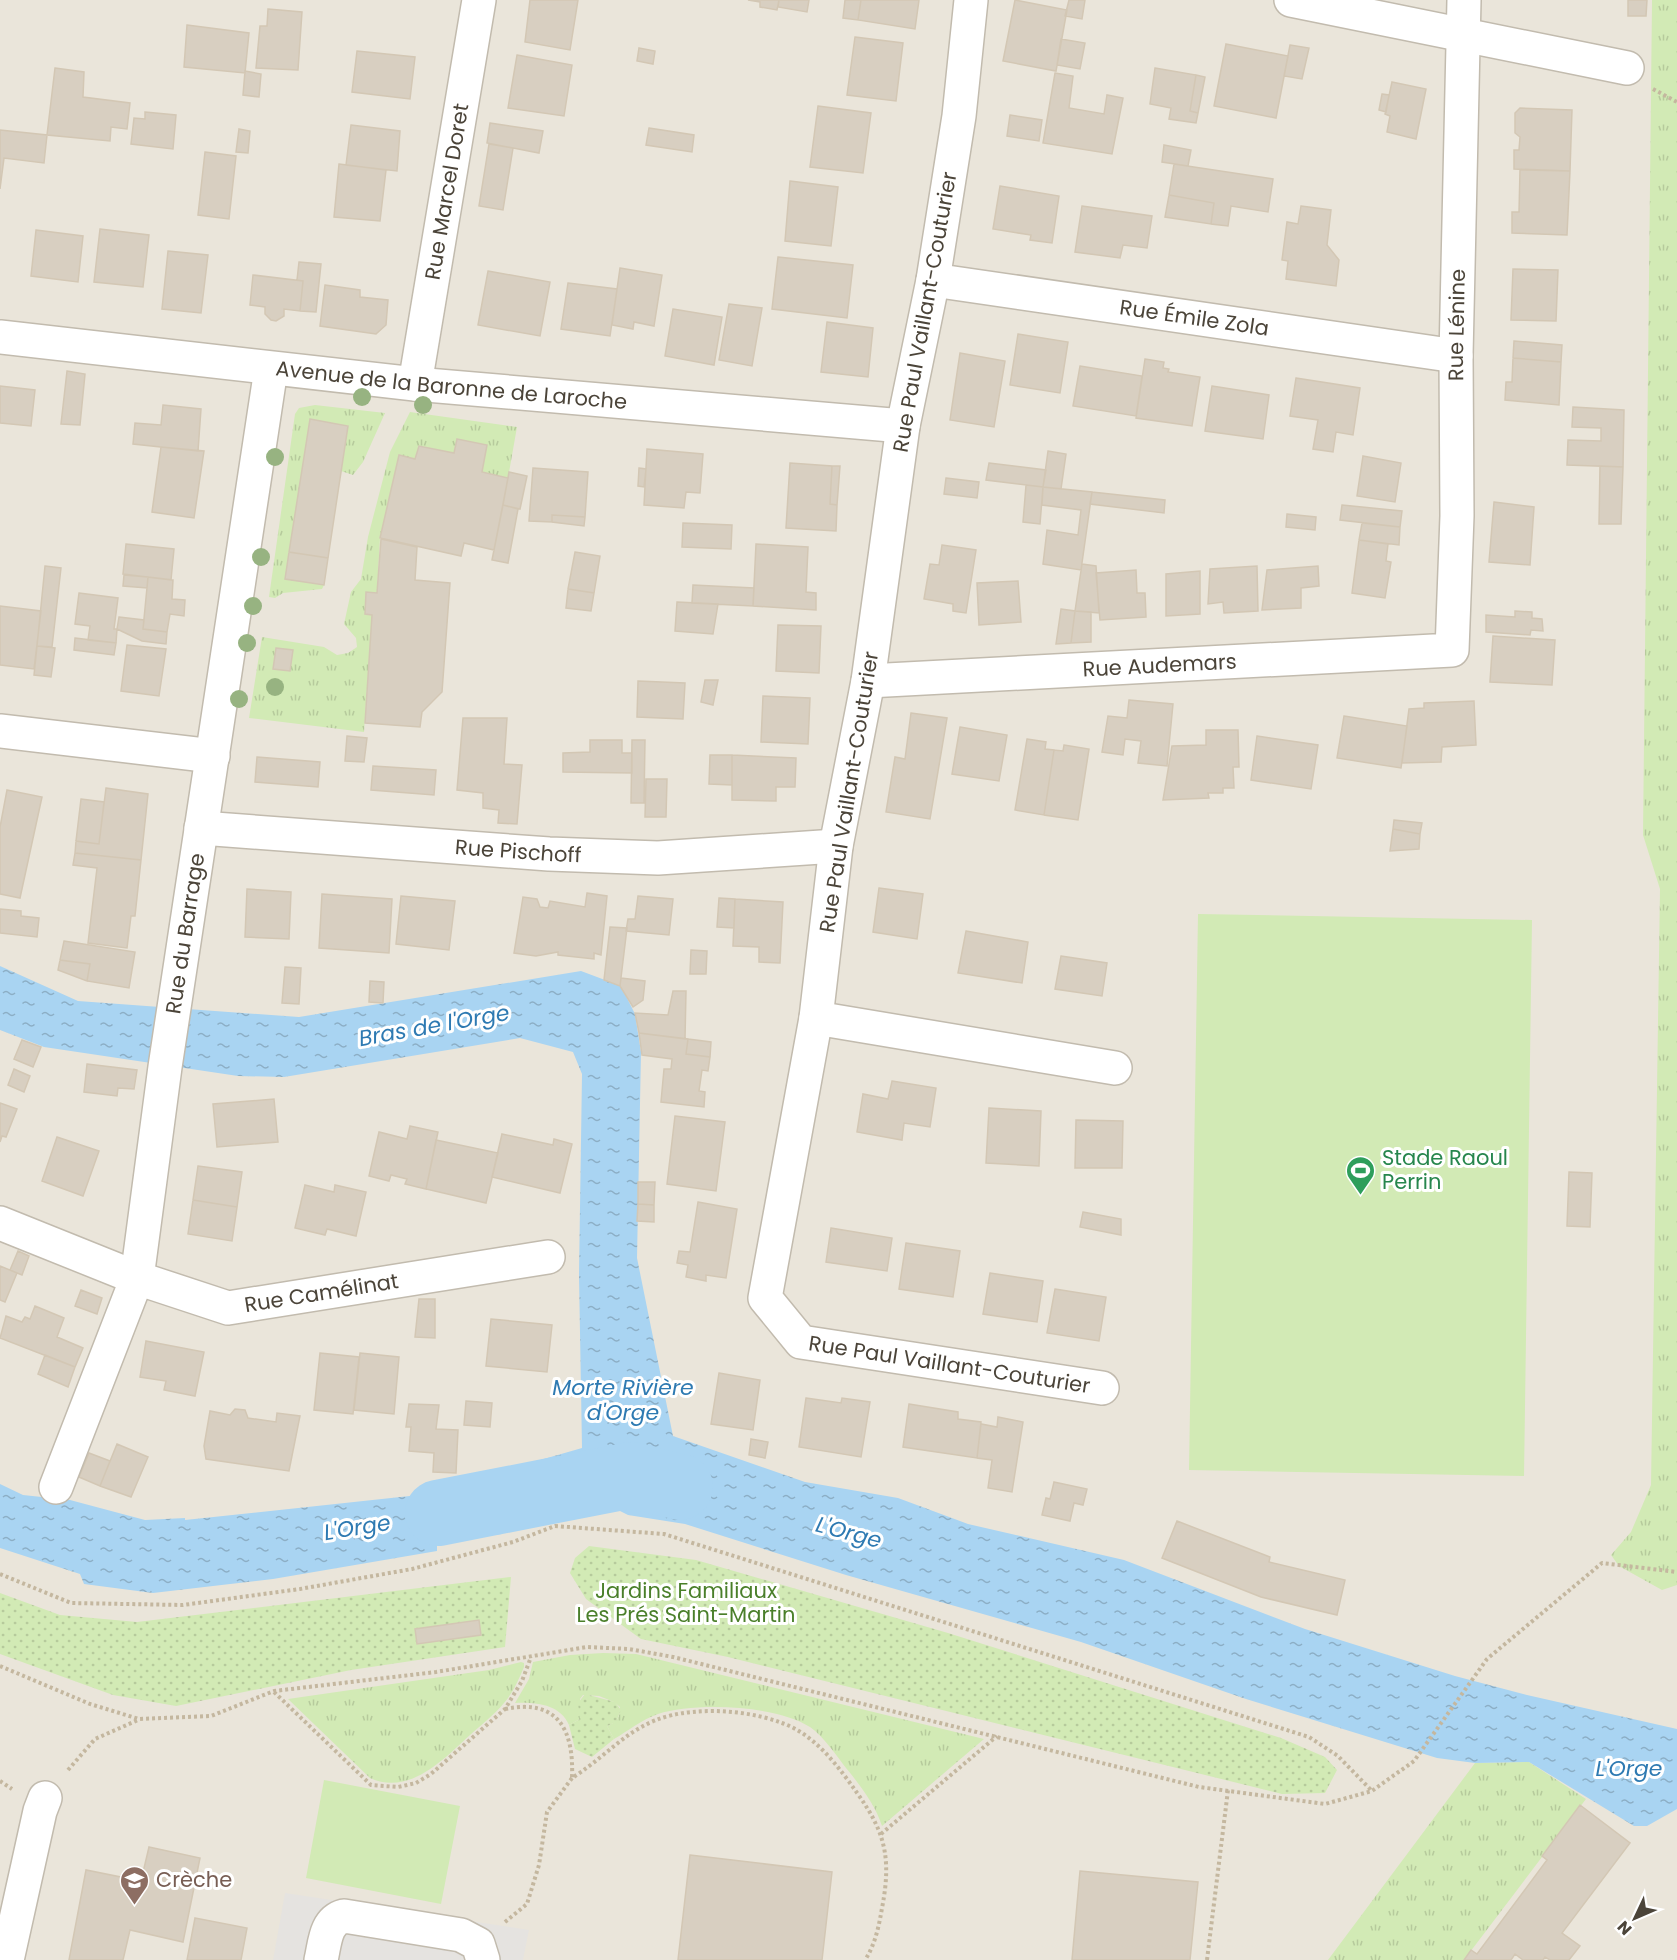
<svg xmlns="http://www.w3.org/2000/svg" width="1677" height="1960" font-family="Poppins,sans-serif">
<defs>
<pattern id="grass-tufts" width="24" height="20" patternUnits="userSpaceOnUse" patternTransform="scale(1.5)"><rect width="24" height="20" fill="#d2eab5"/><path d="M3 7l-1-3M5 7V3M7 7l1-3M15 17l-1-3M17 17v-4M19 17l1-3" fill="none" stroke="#b6ca9c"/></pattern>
<pattern id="park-dots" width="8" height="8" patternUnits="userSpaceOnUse" patternTransform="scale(1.5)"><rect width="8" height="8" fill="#d2eab5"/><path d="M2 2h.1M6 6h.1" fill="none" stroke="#b6ca9c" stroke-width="1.8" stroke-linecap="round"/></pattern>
<pattern id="water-ripples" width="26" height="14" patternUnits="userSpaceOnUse" patternTransform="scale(1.5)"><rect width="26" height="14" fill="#a9d4f2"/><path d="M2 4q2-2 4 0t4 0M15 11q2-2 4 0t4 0" fill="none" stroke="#8caec5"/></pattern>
</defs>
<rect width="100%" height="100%" fill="#f6f3ec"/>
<path fill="#eae5da" d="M0,0h1677v1960h-1677z"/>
<path fill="url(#grass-tufts)" d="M1652,0h25v1585l-15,5 -43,-24 -8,-11 20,-23 20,-47 9,-596 -17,-54z
M315,405l70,8 -22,49 -10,13 -12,-4 7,-45 -38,-6 -24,159 38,6 -2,4 -39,4 -8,5 -6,-1 26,-183 4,-6z
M410,412l107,15 -9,51 -26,-6 -28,-19 -35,-7 -4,13 -16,-4 -19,83 -3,55 -11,-1 -1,22 7,1 -8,117 -115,-14 13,-81 62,10 13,8 11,-2 9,-6 -1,-9 -12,-14 7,-32 10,-13 7,-42 22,-85z
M603,1653l33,1 348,85 -102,87c-6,-20 -22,-41 -36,-58 -10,-13 -22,-31 -36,-41 -34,-22 -115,-25 -152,-13 -17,6 -30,17 -44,25l-7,-13c10,-4 13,-8 13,-19l-6,-5 -15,-6 -16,-1 -3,4v20l-11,6c-9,-21 -34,-23 -54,-22l14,-24 4,-17 37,-7z
M521,1662l3,1v4c-5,12 -11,26 -20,36 -10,12 -23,22 -34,32 -27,25 -61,61 -100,43l-82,-79 201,-29z
M1529,1762l57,37 -122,161h-136l147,-197z"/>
<path fill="url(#park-dots)" d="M589,1546l107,14 252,73 333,105 44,19 12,13 -12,23 -43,1 -554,-137 -87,-18 -55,-40 -16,-26 5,-15z
M511,1577l-6,70 -154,23 -175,36 -63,-11 -113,-41v-61l60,22 77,7z
M585,1694l30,8 6,8 -5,12 -9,4 7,13 -22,18 -17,-8 -6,-24 11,-6 -2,-16z"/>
<path fill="#d2eab5" d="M1198,914l334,6 -8,556 -335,-6z
M324,1780l136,26 -19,98 -135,-26z"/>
<path fill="#e5e3e0" d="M285,1893l244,37 -6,30h-250z"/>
<path fill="url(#water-ripples)" d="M0,966l78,35 221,16 282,-46 40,15 14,28 6,38 -4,206 36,178 132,46 93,16 70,26 156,36 181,69 150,47 72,19 150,34v80l-30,17h-13l-105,-64 -54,1 -38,-5 -191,-59 -165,-57 -235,-67 -161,-51 -57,-9 -10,-5 -29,-30 -3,-9 -55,16 -29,47 -65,8v9l-164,28 -120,14 -69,-9 -4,-10 -80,-26v-64l23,11 47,5 75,20 40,-2v2l234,-25 163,-47 -3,-173 3,-201 -9,-22 -53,-14 -236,39 -46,-1 -194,-29 -44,-17z"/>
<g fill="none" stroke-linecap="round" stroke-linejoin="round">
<path stroke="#a9d4f2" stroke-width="66" d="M438,1513l194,-38 48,12"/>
</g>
<path fill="#d8cfc1" stroke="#d3c7b4" stroke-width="1.5" d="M530,0h48l-8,50 -45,-8z
M748,0h31l-2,10 -17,-3v-5z
M779,0h30l-2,12 -29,-5z
M845,0h16l-3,20 -15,-2z
M861,0h58l-4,29 -57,-9z
M1015,0l52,10 -11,61 -53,-10z
M1069,0h16l-3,19 -17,-3z
M1628,0h19l-1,16h-18z
M268,9l34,3 -4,58 -42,-2 4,-42h7z
M187,25l62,8 -4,40 -61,-6z
M855,37l48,6 -7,58 -49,-6z
M1061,39l24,4 -5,26 -23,-4z
M1226,44l62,12 -12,62 -62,-12z
M1290,45l19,3 -7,31 -18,-3z
M639,48l16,3 -2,13 -16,-3z
M357,51l58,6 -5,42 -58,-7z
M517,55l55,10 -8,51 -56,-8z
M55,68l29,4 -1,25 47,6 -3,26 -16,-2 -1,14 -63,-6z
M1155,68l41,7 -6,36 8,2 -2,10 -27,-4 2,-11 -21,-4z
M245,71l16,3 -2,23 -16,-2z
M1055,73l18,3 -4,32 35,6 3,-19 16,3 -11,56 -69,-11z
M1196,75l9,2 -7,36 -8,-2z
M1392,82l34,7 -10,50 -29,-7 3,-16 -5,-2z
M1382,94l7,1 -3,17 -7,-2z
M818,106l53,7 -8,60 -53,-6z
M1520,108l52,2 -2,61 -56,-2v-19h5l1,-13 -5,-4v-20z
M145,112l31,3 -3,34 -42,-5 3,-26 11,1z
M1010,115l32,5 -3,21 -32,-5z
M490,123l53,8 -4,22 -52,-10z
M351,125l49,6 -3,40 -51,-6z
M649,128l45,7 -2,17 -46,-7z
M239,129l11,2 -2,22 -12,-1z
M0,130l47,5 -3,28 -40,-5 -4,31z
M489,144l24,4 -10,62 -24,-4z
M1164,145l27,5 -3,16 -26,-4z
M205,152l31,4 -7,63 -31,-4z
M339,164l47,6 -6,51 -46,-4z
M1174,164l99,15 -5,33 -37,-6 -3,20 -17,-2 3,-21 -45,-8z
M1520,170l50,1 -3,64 -55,-2v-21h7z
M790,181l48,6 -7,59 -46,-5z
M1000,186l59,10 -7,47 -22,-3 1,-5 -38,-6z
M1169,195l45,8 -3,21 -46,-7z
M1082,206l70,10 -5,32 -24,-3 -3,13 -45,-6z
M1301,206l30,4 -4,35 12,15 -3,26 -50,-7 2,-18 -6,-1 5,-38 11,2z
M100,229l49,6 -6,52 -49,-5z
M36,230l47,6 -5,46 -47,-6z
M168,251l40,4 -7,58 -39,-4z
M778,257l75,8 -6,53 -75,-9z
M299,262l22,2 -5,48 -16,-1 3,-30 -6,-1z
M620,268l42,7 -8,51 -20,-4 -1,7 -21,-4z
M1513,269l45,1 -2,51 -45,-1z
M488,271l62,11 -10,54 -62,-11z
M253,275l50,6 -3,30 -16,-2v7l-8,5 -5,-1 -6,-6v-7l-15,-2z
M568,283l49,6 -7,47 -49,-7z
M325,285l35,5v7l28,3 -2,25 -10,9 -56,-8z
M729,304l33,4 -10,58 -33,-6z
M673,309l49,8 -8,48 -49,-9z
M827,322l46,6 -5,49 -47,-5z
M1018,334l50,8 -8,51 -50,-8z
M1514,341l48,4 -1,17 -48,-4z
M960,353l45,8 -11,66 -44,-7z
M1513,358l48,4 -2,43 -54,-5 1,-18h6z
M1145,359l19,3 -1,6 6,1 -1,3 32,5 -8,49 -56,-8z
M1080,366l62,10 -6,40 -63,-10z
M67,371l18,3 -5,51 -19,-1z
M1296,378l64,10 -7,47 -17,-3 -3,20 -20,-3 5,-29 -28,-4z
M0,386l35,4 -4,36 -31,-3z
M1212,386l57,9 -6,44 -58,-8z
M163,405l38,4 -3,42 -65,-7 2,-21 26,2z
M1573,407l51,3 -1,57 -56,-2 1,-25 33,1v-13l-29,-1z
M310,419l38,7 -20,132 -39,-6z
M457,439l30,6 -5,27 26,6 -14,72 -30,-7 -3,13 -81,-18 19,-83 16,4 4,-13 35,7z
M161,447l43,4 -10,67 -42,-6z
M647,449l56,5 -3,39 -14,-1 -2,16 -40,-3z
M1048,451l18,3 -5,35 -18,-2z
M1363,456l38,7 -6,39 -38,-6z
M790,463l42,3 -2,38 7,1 -1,26 -50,-3z
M989,463l57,7 -3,17 -57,-7z
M832,466h8l-3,39 -7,-1z
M1600,466l23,1 -2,57h-22z
M533,468l55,4 -3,45 -33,-2v7l-23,-1z
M639,468l7,1 -2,18 -6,-1z
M509,472l18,4 -7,33 -17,-4z
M946,478l33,4 -2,16 -33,-4z
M1026,485l17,2 -3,37 -17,-2z
M1043,487l49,5 -11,78 -38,-6 4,-34 31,5 3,-25 -39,-5z
M1092,492l73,8 -1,13 -74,-9z
M1494,502l40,5 -4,58 -41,-3z
M503,505l15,4 -10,54 -16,-3z
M1342,505l60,6 -2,16 -60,-7z
M1287,514l29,3 -1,13 -29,-3z
M552,515l33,2 -1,9 -32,-4z
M683,523l49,2 -1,24 -49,-2z
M1362,523l38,4 -1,18 -40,-5z
M381,539l36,8 -2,33 35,3 -8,109 -20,20 -2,15 -55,-4 7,-108 -7,-1 1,-22 11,1z
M1359,540l29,4 -2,17 5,1 -6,36 -33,-5z
M126,544l48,5 -3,31 -48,-6z
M756,544l52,3 -2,45 10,1v17l-63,-4z
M942,545l34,5 -10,63 -13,-2v-7l-29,-5 6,-35 9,1z
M289,552l39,6 -4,27 -39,-6z
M575,552l25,4 -6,37 -26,-4z
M1082,564l14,2 3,47 -24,-2z
M45,566l16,2 -9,79 -15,-1z
M1257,566l1,45 -34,2 -1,-11 -15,2 2,-35z
M1318,566l1,20 -18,2v20l-39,2 5,-40z
M1136,570l1,23h8l1,24 -46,3 -4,-47z
M1200,571v43l-34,2v-42z
M124,575l24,2 -1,11 -24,-2z
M148,577l25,3 -1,19 13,1 -1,16 -14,-2 -3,18 -24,-3z
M1018,581l3,41 -42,3 -2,-42z
M693,585l61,3 -1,18 -61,-3z
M568,589l26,4 -3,18 -25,-3z
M79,593l39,5 -4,31h3l-1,14 -28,-3 2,-14 -15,-2z
M677,602l41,2 -5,30 -38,-3z
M0,606l41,5 -7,58 -34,-4z
M1061,609l14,2 -4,32 -15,1z
M1075,611l16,1v30l-20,1z
M1515,611l17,1v6l10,1 1,12 -12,-1 -1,5 -44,-3v-17l29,2z
M119,617l25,3 -1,9 24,3 -1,12 -24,-3 -25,-12z
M778,625l43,1 -2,47 -43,-2z
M1493,636l62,4 -3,45 -62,-3z
M75,638l41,5 -2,12 -40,-5z
M127,645l39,4 -7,47 -38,-5z
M37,646l18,2 -4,29 -17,-2z
M276,648l17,2 -3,21 -17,-2z
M705,680h13l-5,25 -12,-3z
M638,681l47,2 -2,36 -46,-2z
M763,696l47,2 -2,46 -47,-2z
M1129,700l44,4 -6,62 -29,-3 3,-22 -16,-2 -2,16 -21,-3 6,-36 19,2z
M1474,701l2,44 -34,2 -1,15 -39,1 7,-54 15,-1v-5z
M911,713l36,5 -17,101 -44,-7 9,-55 10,2z
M1344,716l63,10 -6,42 -64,-10z
M463,718h44l-3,46 18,1 -5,59 -19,-1 1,-13 -16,-2v-15l-26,-3z
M960,727l47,8 -8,46 -47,-7z
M1206,730h32l1,37h-6l1,21h-11v5h-15l1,5 -46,2 9,-54 34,-1z
M347,736l20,2 -3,24 -19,-1z
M1257,736l61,9 -7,44 -60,-9z
M1027,739l19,3 -1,7 9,1 -10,65 -29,-5z
M590,740h32v13h10v20l-69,-1v-19l27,-1z
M632,740h13l-1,63h-13z
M1064,745l25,4 -11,71 -34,-5 10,-65 9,1z
M710,755h22v30l-23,-1z
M732,755l64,3 -1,29h-19v14l-44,-1z
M257,757l63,5 -2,25 -63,-5z
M373,766l63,4 -2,25 -63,-5z
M646,779h21l-1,38h-21z
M106,788l42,6 -7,66 -66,-7 1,-12 23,3z
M7,790l35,7 -22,101 -20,-4v-67z
M81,799l23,3 -5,42 -23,-3z
M1394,820l28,3 -2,11 -27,-5z
M1393,829l27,5 -1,15 -29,2z
M75,853l66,7 -6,56h-4l-4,32 -39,-5 9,-75 -24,-3z
M879,888l44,6 -6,45 -44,-7z
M247,889l44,3 -2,47 -44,-2z
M587,893l20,3 -6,59 -7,-2v6l-36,-4v-3l-22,4 -22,-3 9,-56 14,2 3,8 8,1 2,-7 35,6z
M322,894l70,5 -3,54 -70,-5z
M401,896l54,5 -6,49 -53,-6z
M638,896l35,3 -4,36 -43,-4 2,-12h7z
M719,898l16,1 -1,29 -17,-1z
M735,899l48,3 -3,61 -21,-1v-15l-26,-1z
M0,909l21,2v5l18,2 -2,19 -37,-4z
M610,927l17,1 -7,58 -16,-6z
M966,931l62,11 -6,41 -64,-10z
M64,941l71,11 -6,36 -42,-7 3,-17 -30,-4z
M691,950l16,1 -1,23h-16z
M1061,956l46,7 -5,33 -47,-7z
M60,960l30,4 -3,17 -29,-11z
M285,967l16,1 -2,36 -17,-1z
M621,978l24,3 -2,19 -10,7 -13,-21z
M370,981l14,1 -1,21 -14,-1z
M673,991h13l-1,48 -46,-6 -4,-20 33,2z
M639,1033l49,6 -2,15 24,3 -2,14 -6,-1 -3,21 6,1 -1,15 -43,-5 3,-33h7l1,-10 -30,-4z
M688,1039l23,3 -1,15 -24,-3z
M22,1040l19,7 -8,20 -19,-8z
M87,1064l50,6 -3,19 -16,-1 -1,8 -33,-4z
M14,1069l16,7 -6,16 -16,-7z
M892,1081l44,7 -6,39 -26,-4 -2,17 -45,-8 6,-38 25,5z
M274,1099l4,43 -61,5 -4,-43z
M0,1103l17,6 -11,28 -4,-1 -2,6z
M989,1108l52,3 -2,55 -53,-3z
M675,1116l50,6 -9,69 -49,-7z
M1076,1120l47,1 -1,47h-47z
M410,1126l28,6 -12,57 -21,-5 2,-5 -16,-4 -2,6 -20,-5 10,-44 28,7z
M502,1134l51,11 1,-6 18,5 -12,49 -68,-16z
M57,1137l42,14 -16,45 -41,-15z
M436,1140l62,13 -12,50 -60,-14z
M198,1166l44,6 -5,35 -44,-7z
M1569,1172l23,1 -2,54 -23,-1z
M638,1182h17l-1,23 -16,-1z
M305,1185l29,7 1,-7 31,7 -10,44 -29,-7 -2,6 -30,-7z
M193,1200l44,7 -5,34 -44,-7z
M698,1202l39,7 -11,69 -20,-3v6l-20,-4 2,-12 -11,-2 2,-12 11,1z
M638,1204l16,1v17l-17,-1z
M1083,1212l38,7v16l-41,-8z
M831,1228l61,10 -5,33 -61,-9z
M906,1243l54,8 -7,46 -54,-8z
M18,1251l11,5 -7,19 -12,-5z
M0,1266l17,7 -12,29 -5,-2z
M990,1273l53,8 -6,41 -54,-8z
M1055,1289l51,8 -7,44 -52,-8z
M81,1290l21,8 -5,16 -22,-8z
M419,1299h16v39l-20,-1z
M35,1306l29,12 -7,19 26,11 -8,19 -75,-29 6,-22 16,6 3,-5 5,2z
M491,1319l61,6 -5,47 -61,-6z
M146,1341l58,11 -9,44 -31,-6 2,-9 -26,-4z
M320,1353l39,4 -6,57 -39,-4z
M360,1353l39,4 -5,57 -40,-4z
M45,1355l30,12 -7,20 -30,-13z
M719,1373l41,7 -7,50 -42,-6z
M806,1398l35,5 1,-5 28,4 -9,55 -62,-10z
M466,1401l26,2 -2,24 -26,-2z
M409,1404l30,1 -3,24 22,1 -2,43 -23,-1 1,-19 -25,-2 2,-24h-5z
M909,1404l49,8v7l23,3 -4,36 -74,-11z
M235,1409l10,1 3,8 28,4 1,-9 23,3 -11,55 -83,-12 -2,-13 6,-35 20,4z
M998,1417l25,5 -11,70 -24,-4 4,-28 -15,-2 4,-34 16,3z
M751,1439l17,3 -3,16 -16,-3z
M117,1444l31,13 -17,40 -31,-11z
M89,1453l21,8 -10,25 -21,-9z
M1054,1482l33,7 -4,16 -9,-2 -4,18 -28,-6 4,-17 4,1z
M1177,1521l93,36 -1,5 76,18 -8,35 -76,-18 -99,-39z
M479,1620l2,15 -64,9 -2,-15z
M1580,1805l50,38 -68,90 18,13 -11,14h-19l-5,-3 -2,3h-20l-8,-6 -4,6h-47l7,-10 6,4 70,-94 -5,-4z
M149,1847l51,11 -17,84 -53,-12 -7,30h-54l17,-90 55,11z
M690,1855l142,17 -10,88h-144z
M1080,1871l118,11 -8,78h-118z
M195,1918l52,10 -6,32h-54z"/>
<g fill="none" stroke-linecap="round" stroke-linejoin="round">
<defs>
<g id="minor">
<path id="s1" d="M971,0l-12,116 -26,164 -30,146 -35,255 -32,165 -20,172 -51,280 36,44 301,46"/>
<path d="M1291,0l336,68"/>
<path id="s2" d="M933,280l523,76"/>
<path id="s3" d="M0,337l415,47 488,42"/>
<path id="s4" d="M415,384l64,-384"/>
<path id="s5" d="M868,681l584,-31 5,-134 -1,-160 8,-356"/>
<path d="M0,731l213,25"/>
<path id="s6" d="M201,828l348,26 109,4 178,-12"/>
<path d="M816,1018l299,50"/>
<path id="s7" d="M0,1223l137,55 91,30 320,-51"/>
<path id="s8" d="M56,1487l81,-209 28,-211 106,-698"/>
<path d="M7,1960l33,-149 5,-13"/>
<path d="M321,1960c4,-17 4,-39 23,-44l117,19 17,9 5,16"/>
</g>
</defs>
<use href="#minor" stroke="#c2bbae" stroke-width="36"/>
<path stroke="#c4b79f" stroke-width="4" stroke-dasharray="3 3" stroke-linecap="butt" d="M1653,89l24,13
M0,1574l71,29 112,2 117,-16 112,-20 101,-27 42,-16 109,8 645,203 29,19 34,35
M0,1666l90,38 49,15 72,-3 63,-25 162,-19 151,-25 42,2 44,8 526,130 126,17 47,-13 42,-30 73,-102 115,-96 75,9
M274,1692l97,93 27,2 18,-4 15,-9 74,-65 17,-28 9,-24
M505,1709c54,-11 69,22 67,69 44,-28 62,-61 120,-66 29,-3 64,1 90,11 26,9 46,31 62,52 36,48 50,72 38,133 -3,18 -7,37 -17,52
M68,1770l27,-31 43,-19
M0,1781l12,8
M881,1834l116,-98
M505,1922l22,-18 12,-39 8,-53 25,-34
M1207,1960l21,-170"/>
<use href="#minor" stroke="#fff" stroke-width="33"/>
</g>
<g fill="#97b381">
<circle cx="362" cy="397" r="9"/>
<circle cx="423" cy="405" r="9"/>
<circle cx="275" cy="457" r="9"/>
<circle cx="261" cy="557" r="9"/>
<circle cx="253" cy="606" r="9"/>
<circle cx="247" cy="643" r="9"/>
<circle cx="275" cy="687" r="9"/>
<circle cx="239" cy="699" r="9"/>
</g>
<defs>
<symbol id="stadium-pin" viewBox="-11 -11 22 30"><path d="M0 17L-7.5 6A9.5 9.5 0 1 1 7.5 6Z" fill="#2e9e5b" stroke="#fff"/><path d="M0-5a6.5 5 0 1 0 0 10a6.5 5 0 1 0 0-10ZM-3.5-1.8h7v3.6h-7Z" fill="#fff"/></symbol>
<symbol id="school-pin" viewBox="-11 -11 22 30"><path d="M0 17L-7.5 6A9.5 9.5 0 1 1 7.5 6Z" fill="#8d6e63" stroke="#fff"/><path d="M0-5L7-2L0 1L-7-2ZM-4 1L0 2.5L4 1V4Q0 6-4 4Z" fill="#fff"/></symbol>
</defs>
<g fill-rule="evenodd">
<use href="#stadium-pin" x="1344" y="1154" width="33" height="45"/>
<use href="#school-pin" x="118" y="1864" width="33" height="45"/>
</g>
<g text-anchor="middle" stroke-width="6" stroke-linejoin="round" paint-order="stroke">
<g font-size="21" fill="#4b4439" stroke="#fff">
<text dy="7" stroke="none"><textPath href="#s4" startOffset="195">Rue Marcel Doret</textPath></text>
<text transform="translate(925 312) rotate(-80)" y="7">Rue Paul Vaillant-Couturier</text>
<text dy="7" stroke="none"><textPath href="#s2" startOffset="264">Rue Émile Zola</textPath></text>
<text dy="7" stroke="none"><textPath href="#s5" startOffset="910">Rue Lénine</textPath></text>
<text dy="7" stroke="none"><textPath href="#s3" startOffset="454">Avenue de la Baronne de Laroche</textPath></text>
<text dy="7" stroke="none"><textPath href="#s5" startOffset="292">Rue Audemars</textPath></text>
<text transform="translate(849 792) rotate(-81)" y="7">Rue Paul Vaillant-Couturier</text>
<text dy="7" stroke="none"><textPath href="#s6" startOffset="318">Rue Pischoff</textPath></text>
<text dy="7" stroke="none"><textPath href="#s8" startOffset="572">Rue du Barrage</textPath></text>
<text dy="7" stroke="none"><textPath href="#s7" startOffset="338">Rue Camélinat</textPath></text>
<text dy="7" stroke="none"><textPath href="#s1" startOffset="1522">Rue Paul Vaillant-Couturier</textPath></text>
</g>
<g font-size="21" fill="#27864d" stroke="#fff" text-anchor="start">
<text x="1382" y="1165">Stade Raoul<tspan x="1382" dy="24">Perrin</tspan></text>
</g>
<g font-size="21" fill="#4a7f2a" stroke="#fff">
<text x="686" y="1598">Jardins Familiaux<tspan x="686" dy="24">Les Prés Saint-Martin</tspan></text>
</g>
<g font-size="21" fill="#785e54" stroke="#fff" text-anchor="start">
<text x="156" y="1887">Crèche</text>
</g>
<g font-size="22" font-style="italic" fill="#2e7ab2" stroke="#fff">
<text transform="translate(434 1025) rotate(-10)" y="8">Bras de l'Orge</text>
<text x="623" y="1395">Morte Rivière<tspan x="623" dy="25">d'Orge</tspan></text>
<text transform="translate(357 1527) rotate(-9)" y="8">L'Orge</text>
<text transform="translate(849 1532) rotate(15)" y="8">L'Orge</text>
<text x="1629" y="1776">L'Orge</text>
</g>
</g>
<g transform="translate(1635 1918) rotate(226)" stroke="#ffffff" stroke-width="4.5" paint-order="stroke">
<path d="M0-4.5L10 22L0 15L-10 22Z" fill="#4b4439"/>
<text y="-9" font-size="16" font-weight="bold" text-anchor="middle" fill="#4b4439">N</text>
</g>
</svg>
